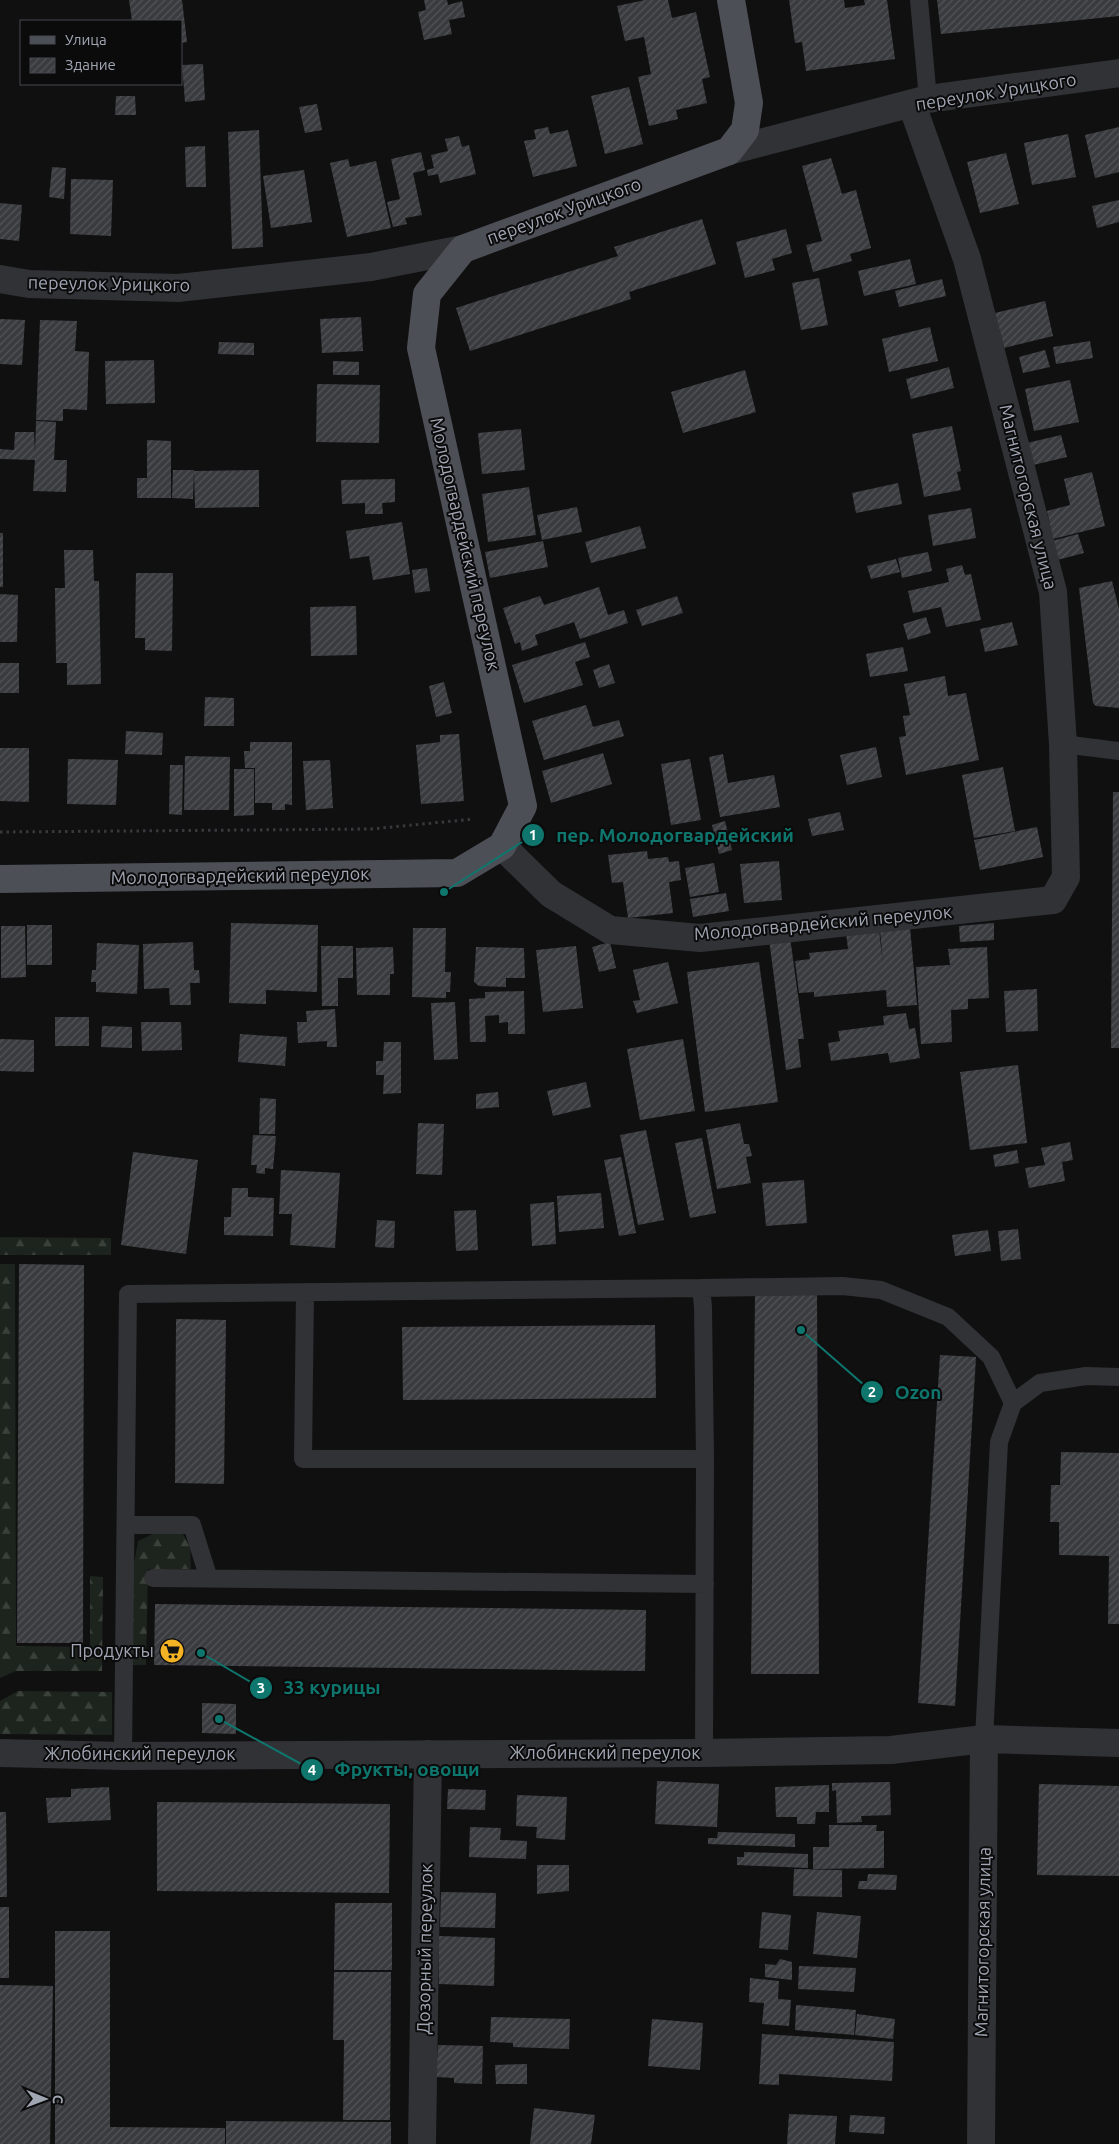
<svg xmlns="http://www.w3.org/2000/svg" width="1119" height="2144" font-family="Ubuntu,sans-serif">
<defs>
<pattern id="forest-firs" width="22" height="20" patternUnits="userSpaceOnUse" patternTransform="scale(1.25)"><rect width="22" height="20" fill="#1c241d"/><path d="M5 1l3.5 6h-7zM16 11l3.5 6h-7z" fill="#3a413b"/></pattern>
<pattern id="building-hatch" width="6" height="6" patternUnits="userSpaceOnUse" patternTransform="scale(1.25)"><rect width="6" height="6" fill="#3a3b3f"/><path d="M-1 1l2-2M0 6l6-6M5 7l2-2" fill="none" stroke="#535458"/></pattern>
</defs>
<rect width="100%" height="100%" fill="#101011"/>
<path fill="url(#forest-firs)" d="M0,1237l111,1v17h-111z
M0,1264h15l1,382 74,1v-71l13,1 -1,94h-86l-16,7z
M153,1534h30l7,13 1,22h-43l-2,96h-14l1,-96 5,-28z
M18,1691l94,1v43l-112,-1v-33z"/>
<path fill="url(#building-hatch)" d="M129,0h53l5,42 -6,1v-22h-49z
M424,0h23l1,5 14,-4 3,16 -16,3 3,14 -28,6 -6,-28 8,-2z
M645,0h23l4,18 24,-6 14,65 -8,2 5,24 -31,7 2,9 -29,7 -11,-49 13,-3 -7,-37 -19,4 -8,-35z
M789,0h55l1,8 20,-3 -1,-5h23l8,59 -89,12 -4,-29 -7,1z
M937,0h182v16l-178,18z
M203,64l2,36 -20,2 -3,-37z
M629,87l14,57 -38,10 -14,-58z
M116,96h19l1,19h-21z
M317,104l5,26 -17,3 -6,-26z
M548,127l2,7 18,-4 9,36 -44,11 -9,-36 12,-2 -2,-9z
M1119,127v45l-24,6 -10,-43z
M259,130l4,117 -31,2 -4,-117z
M1068,134l8,43 -44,8 -8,-42z
M459,136l3,11 7,-2 7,29 -36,9 -2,-9 -10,2 -1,-6 7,-2 -3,-13 17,-4 -3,-12z
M205,146l1,41h-20l-1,-40z
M421,152l4,18 -12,3 9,42 -17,3 2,6 -14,3 -6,-25 13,-3 -9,-40z
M1006,153l13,51 -39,9 -13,-51z
M831,158l11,36 14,-4 15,58 -21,6 2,7 -39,11 -7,-27 16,-4 -20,-75z
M348,159l2,8 26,-6 15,67 -44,9 -17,-74z
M52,167l14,1 -2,31 -15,-2z
M304,170l8,52 -41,6 -8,-52z
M71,179l42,1 -2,56 -41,-2z
M1119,200v22l-22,6 -5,-22z
M0,203l22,2 -3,36 -19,-2z
M702,219l14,45 -87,28 2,7 -161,52 -14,-43 162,-52 -4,-9z
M786,229l6,24 -20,6 3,11 -30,8 -9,-36z
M910,259l6,25 -52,12 -6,-25z
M819,278l9,47 -27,5 -9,-47z
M942,279l4,17 -47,11 -4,-16z
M1045,301l8,35 -49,12 -9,-35z
M361,317l2,34 -41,2 -2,-34z
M0,319l25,1 -3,45 -22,-1z
M40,320l37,1 -2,30 14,1 -2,58 -24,-1v12l-27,-1z
M930,327l8,34 -49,11 -7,-33z
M1090,341l3,17 -37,6 -3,-17z
M219,342l35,1v12l-36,-1z
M1045,350l5,17 -27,6 -4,-16z
M154,360l1,43 -49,1 -1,-43z
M333,361l26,1v13h-26z
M949,367l5,21 -43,11 -5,-20z
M745,370l11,42 -73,21 -12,-41z
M1070,380l9,42 -45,9 -9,-42z
M317,384l63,1 -1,58 -63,-1z
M36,421l20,1 -2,38h13l-1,32 -33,-1 2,-31 -35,-1v-10l14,1 1,-18h19l1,20z
M952,426l9,45 -4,1 4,18 -37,7 -12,-63z
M521,429l4,41 -43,4 -4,-41z
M1061,435l6,22 -34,8 -6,-22z
M147,440l24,1v57h-34v-20h10z
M173,470h21l-1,29 -21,-1z
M259,470v37l-64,1 -1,-37z
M1092,472l13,54 -52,13 -6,-28 23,-6 -6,-26z
M395,479v23l-13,1 1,11h-18v-11l-23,1 -1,-24z
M898,483l4,21 -46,9 -4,-20z
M529,487l7,48 -48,7 -6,-48z
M577,507l5,25 -40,8 -5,-25z
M971,508l5,30 -43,8 -5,-31z
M402,522l8,52 -37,6 -4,-24 -19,3 -4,-28z
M640,526l6,22 -55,15 -6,-21z
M0,533h3v54h-3z
M1078,534l6,19 -27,7 -5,-19z
M543,541l5,26 -58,11 -5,-26z
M64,550h29l1,31h5l2,103 -34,1v-22h-11l-1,-75h10z
M928,552l4,19 -30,7 -4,-20z
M896,559l4,13 -29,7 -4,-13z
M962,565l3,10 6,-1 10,46 -35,7 -5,-20 -28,6 -5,-22 41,-9 -3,-13z
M427,568l3,23 -15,2 -3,-23z
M136,573h37l-1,78 -27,-1v-12h-10z
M1112,581l7,28v99l-23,-2 -3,-3 -14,-115z
M599,587l9,28 16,-5 4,13 -48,16 -6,-17 -39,13 3,10 -16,6 -2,-9 -5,2 -12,-36 37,-12 4,9z
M0,594l18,1 -1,47h-17z
M677,596l6,17 -41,13 -6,-16z
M356,606l1,49 -46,1 -1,-49z
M926,617l5,16 -23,7 -5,-16z
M1012,622l6,23 -33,7 -5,-23z
M585,642l5,15 -15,5 8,23 -59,18 -12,-38z
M903,647l5,24 -38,6 -4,-23z
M0,663h19v30h-19z
M609,664l6,19 -16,5 -6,-18z
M945,676l3,20 18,-3 13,67 -73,15 -7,-38 7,-1 -3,-20 7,-1 -6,-31z
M444,682l8,31 -16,4 -7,-31z
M205,697l29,1v28h-30z
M586,705l7,22 26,-7 5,16 -80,24 -12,-39z
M126,731l37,2 -1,22 -37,-1z
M459,734l5,67 -43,3 -5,-59 24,-3v-7z
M250,742h42v63l-7,-1v6h-13v-7h-17v-35h-10l-1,-17h6z
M876,747l6,30 -35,8 -7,-30z
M0,748h29v54l-29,-1z
M603,753l9,31 -61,19 -9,-32z
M723,754l5,29 46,-8 6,32 -60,10 -11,-60z
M185,756l45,1 -1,53h-45z
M68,759l50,1 -2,45 -49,-1z
M690,759l11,61 -30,5 -10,-61z
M330,760l3,48 -27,2 -3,-49z
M170,765h13l-1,50 -13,-1z
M1003,767l12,64 -41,7 -12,-63z
M234,769h20v46l-20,1z
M1113,792h6v256h-8z
M840,812l4,18 -32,6 -4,-17z
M725,821l7,29 -13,4 -7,-29z
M1037,827l6,30 -63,13 -6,-30z
M647,851l1,8 20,-2 1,5 10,-1 2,19 -12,2 4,31 -45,5 -5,-36 -11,1 -4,-28z
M779,861l3,39 -38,3 -4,-39z
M714,863l5,29 -29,5 -5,-29z
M726,893l3,18 -36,6 -3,-18z
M231,923l87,2 -1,67 -51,-2v14l-37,-1z
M994,923v17l-34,2 -1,-16z
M27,925h25v40h-25z
M1,926h24l1,51 -25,1z
M910,927l7,78 -30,2 -1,-17 -72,7v-5l-15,1 -4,-32 15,-2 -1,-6 39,-4 -2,-16 33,-3 4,34 -3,-34z
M413,928h33l-1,44h6l-1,20h-4v6l-34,-1z
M790,937l14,102h-6l3,28 -15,3 -17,-131z
M193,942l1,28h5l1,13h-10l1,22h-21l-1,-17 -25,1 -1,-45z
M610,942l6,26 -17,4 -7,-25z
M97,943l42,2 -2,49 -41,-2v-10h-5l1,-12h4z
M321,946h32v32h-15v28h-16z
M576,946l7,62 -40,4 -7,-62z
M393,947l1,27h-4v21h-33l-1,-47z
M476,947l48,1 1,30h-19v9l-27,-1 -5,-4z
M987,947l2,51 -21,1v10l-17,1 1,32 -31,2 -5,-77 34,-2 -2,-16z
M668,962l10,41 -41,10 -4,-12 7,-1 -7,-30z
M759,962l19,140 -73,10 -18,-140z
M1037,989l1,42 -32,1 -2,-41z
M524,991l1,43h-17v-12l-9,1v-8l-14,1 1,26h-16l-1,-43 16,-1v-6z
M455,1002l3,57 -24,1 -3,-57z
M335,1009l2,38h-10v-6l-29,2 -1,-21h10l-1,-11z
M906,1013l3,16 6,-1 5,30 -30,5 -2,-10 -57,8 -3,-18 12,-2 -2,-10 46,-6 -1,-9z
M55,1017h34v29h-34z
M141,1022h40l1,28 -40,1z
M102,1026l30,1v21l-31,-1z
M240,1034l47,3 -2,29 -47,-4z
M0,1039l34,1v32l-34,-1z
M683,1039l12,72 -55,9 -13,-71z
M384,1042h17v51l-18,1 1,-19h-8v-14h7z
M1018,1065l9,78 -57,7 -10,-78z
M586,1082l5,25 -38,9 -6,-25z
M498,1092l1,15 -23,2v-15z
M260,1098l16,1 -1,35h-16z
M418,1123l26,1 -2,51 -26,-1z
M740,1123l4,21h5l3,12 -6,1 5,26 -34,6 -11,-59z
M646,1130l18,90 -26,5 -18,-90z
M253,1135l23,1 -3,33 -8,-1v6l-9,-1 1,-8h-6z
M702,1138l14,75 -26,5 -15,-75z
M1070,1142l3,18 -11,2 3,19 -36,7 -4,-20 20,-3 -4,-17z
M1017,1150l2,13 -24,4 -2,-12z
M133,1152l65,8 -12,94 -65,-9z
M621,1157l15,76 -17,3 -15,-76z
M281,1170l59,3 -5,75 -45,-3 2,-31h-13z
M804,1180l3,43 -41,3 -4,-43z
M232,1188h16v9l26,1 -1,38 -49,-1v-18h7z
M601,1193l3,35 -45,4 -2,-36z
M554,1202l2,42 -24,2 -2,-42z
M476,1210l2,40 -22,1 -2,-40z
M377,1220l18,1 -1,27 -19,-1z
M1018,1229l3,30 -20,2 -3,-30z
M988,1230l3,21 -36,5 -3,-21z
M19,1264l65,1 -1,378h-66z
M755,1293l62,1 2,380h-68z
M176,1319l50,1 -2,164 -49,-1z
M655,1325l1,73 -253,2 -1,-73z
M940,1355l36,2 -21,349 -37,-3z
M1061,1452l58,1v171h-11l1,-68 -50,-1v-33h-9l1,-37h9z
M155,1604l491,6 -1,61 -491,-6z
M202,1703l34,1v30l-34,-1z
M657,1781l62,3 -2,43 -62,-3z
M890,1782l1,33 -30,1 1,6 -25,1 -1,-33 -4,1v-8z
M1039,1784l80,2v90l-82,-1z
M829,1785v27h-13l-1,12h-18v-7h-21l-1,-30z
M109,1787l2,33 -63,3 -2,-25 25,-1v-8z
M448,1789l38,1 -1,20 -38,-1z
M517,1795l50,2 -2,43 -29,-2 1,-11 -21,-1z
M157,1802l233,2 -1,89 -232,-2z
M0,1812h6l1,85h-7z
M829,1825h48l-1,6h8v37l-71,1v-22h16z
M470,1827l31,1 -1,12 27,1 -1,18 -57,-2z
M718,1832l77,2v13l-87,-3v-6h9z
M744,1852l64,2v14l-71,-3v-8h7z
M537,1865h32v26l-32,3z
M794,1869l48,1v27l-49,-1z
M868,1874l29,1 -1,15 -38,-1 1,-8h8z
M441,1892l55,1 -1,35 -55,-1z
M335,1903h57v67h-58z
M0,1907h9v71h-9z
M762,1912l29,3 -3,35 -29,-2z
M817,1912l44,4 -4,42 -44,-4z
M55,1931h55v196l115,1v16h-170z
M439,1936l56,2 -1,48 -55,-2z
M780,1959l12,3v18l-27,-3v-13l11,1z
M799,1966l57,2 -2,24 -56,-3z
M334,1972h57l-1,148h-47l1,-80h-11z
M750,1978l29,3 -1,18 13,1 -2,26 -27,-2 2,-21 -15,-1z
M0,1985l53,1 -3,158h-50z
M796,2005l60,5 -2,25 -59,-5z
M857,2014l38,5 -2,20 -38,-4z
M491,2017l79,2 -1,30 -56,-2v-4l-23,-1z
M652,2019l51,4 -3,47 -52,-4z
M762,2034l132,8 -2,39 -113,-7v11l-20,-1z
M438,2045l45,1 -1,38 -28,-1v-5l-18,-1z
M527,2064v20h-31l-1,-19z
M534,2108l61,7 -4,29h-61z
M789,2114l48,2 -2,28h-48z
M850,2115l35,2 -1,17 -35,-2z
M226,2121l165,1v22h-165z"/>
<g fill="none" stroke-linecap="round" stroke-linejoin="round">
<path stroke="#37393d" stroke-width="3" stroke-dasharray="2.5 4" stroke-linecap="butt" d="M0,832l371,-3 103,-10"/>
<path stroke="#313236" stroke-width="18" d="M919,0l9,99
M1063,744l56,7
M701,1288l141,-2 39,4 67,27 43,40 22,46
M305,1292l-2,167h402
M127,1525h65l17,54
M153,1578l552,6
M984,1739l15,-297 14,-39 27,-20 46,-7 33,1
M123,1756l5,-462 573,-6 2,19 2,152 -1,294"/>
<path stroke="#313236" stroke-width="28" d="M729,151l199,-52 191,-26
M0,279l29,5 149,4 193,-21 92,-18
M502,846l49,48 59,36 90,8 353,-38 13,-23 -3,-133 -10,-152 -86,-333 -55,-154
M0,1753l123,3 581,-3 187,-3 93,-11 135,4
M422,2144l6,-390
M981,2144l3,-405"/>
<path stroke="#4d4f56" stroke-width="28" d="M0,879l457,-6 45,-27 21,-40 -102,-458 6,-54 36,-45 266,-98 16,-21 4,-27 -18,-103"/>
</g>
<defs>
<symbol id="supermarket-disc" viewBox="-11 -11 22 22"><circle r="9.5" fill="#f4b325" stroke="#0b0b0c"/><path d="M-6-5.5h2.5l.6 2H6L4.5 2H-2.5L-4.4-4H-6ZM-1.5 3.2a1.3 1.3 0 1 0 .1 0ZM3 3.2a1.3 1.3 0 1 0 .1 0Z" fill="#111"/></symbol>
</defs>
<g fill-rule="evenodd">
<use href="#supermarket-disc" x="158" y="1637" width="28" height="28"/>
</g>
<g text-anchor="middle" stroke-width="4" stroke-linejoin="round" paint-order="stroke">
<g font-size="18" fill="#a1a6b3" stroke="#0b0b0c">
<text transform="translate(996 92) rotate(-9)" y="6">переулок Урицкого</text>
<text transform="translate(564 211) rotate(-20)" y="6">переулок Урицкого</text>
<text transform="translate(109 284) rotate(1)" y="6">переулок Урицкого</text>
<text transform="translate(1028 497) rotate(76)" y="6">Магнитогорская улица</text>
<text transform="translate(465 544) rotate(77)" y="6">Молодогвардейский переулок</text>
<text transform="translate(240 876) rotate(-1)" y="6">Молодогвардейский переулок</text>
<text transform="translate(823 923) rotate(-5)" y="6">Молодогвардейский переулок</text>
<text x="605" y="1759">Жлобинский переулок</text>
<text x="140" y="1760">Жлобинский переулок</text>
<text transform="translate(983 1942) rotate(-89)" y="6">Магнитогорская улица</text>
<text transform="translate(425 1949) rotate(-89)" y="6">Дозорный переулок</text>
</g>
<g font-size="18" fill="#a1a6b3" stroke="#0b0b0c" text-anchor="end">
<text x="154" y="1657">Продукты</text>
</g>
</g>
<path fill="none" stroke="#0f766e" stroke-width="2" d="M444 892L533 835M801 1330L872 1392M201 1653L261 1688M219 1719L312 1770"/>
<g fill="#0f766e" stroke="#0b0b0c" stroke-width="2">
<circle cx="444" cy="892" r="5"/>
<circle cx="801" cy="1330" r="5"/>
<circle cx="201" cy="1653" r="5"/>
<circle cx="219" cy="1719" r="5"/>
<circle cx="533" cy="835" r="12"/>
<circle cx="872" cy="1392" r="12"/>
<circle cx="261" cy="1688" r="12"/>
<circle cx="312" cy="1770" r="12"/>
</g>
<g font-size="15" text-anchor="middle" font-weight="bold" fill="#fff">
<text x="533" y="840">1</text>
<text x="872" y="1397">2</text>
<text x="261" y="1693">3</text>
<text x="312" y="1775">4</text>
</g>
<g font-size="19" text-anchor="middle" font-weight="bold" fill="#0f766e" stroke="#0b0b0c" stroke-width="4" stroke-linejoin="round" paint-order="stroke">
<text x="675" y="842">пер. Молодогвардейский</text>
<text x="918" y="1399">Ozon</text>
<text x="332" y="1694">33 курицы</text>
<text x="407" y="1776">Фрукты, овощи</text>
</g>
<rect x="20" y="20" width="162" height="65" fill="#0b0b0c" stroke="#47494f"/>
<rect x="30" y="36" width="25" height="8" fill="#4d4f56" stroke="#47494f"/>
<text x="65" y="45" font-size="15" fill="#a1a6b3">Улица</text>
<rect x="30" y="58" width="25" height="15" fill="url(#building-hatch)" stroke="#47494f"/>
<text x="65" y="70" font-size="15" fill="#a1a6b3">Здание</text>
<g transform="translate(45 2099) rotate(91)" stroke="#0b0b0c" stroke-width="4" paint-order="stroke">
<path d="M0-4L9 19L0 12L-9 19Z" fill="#a1a6b3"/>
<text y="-8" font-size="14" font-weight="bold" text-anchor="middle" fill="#a1a6b3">С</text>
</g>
</svg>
